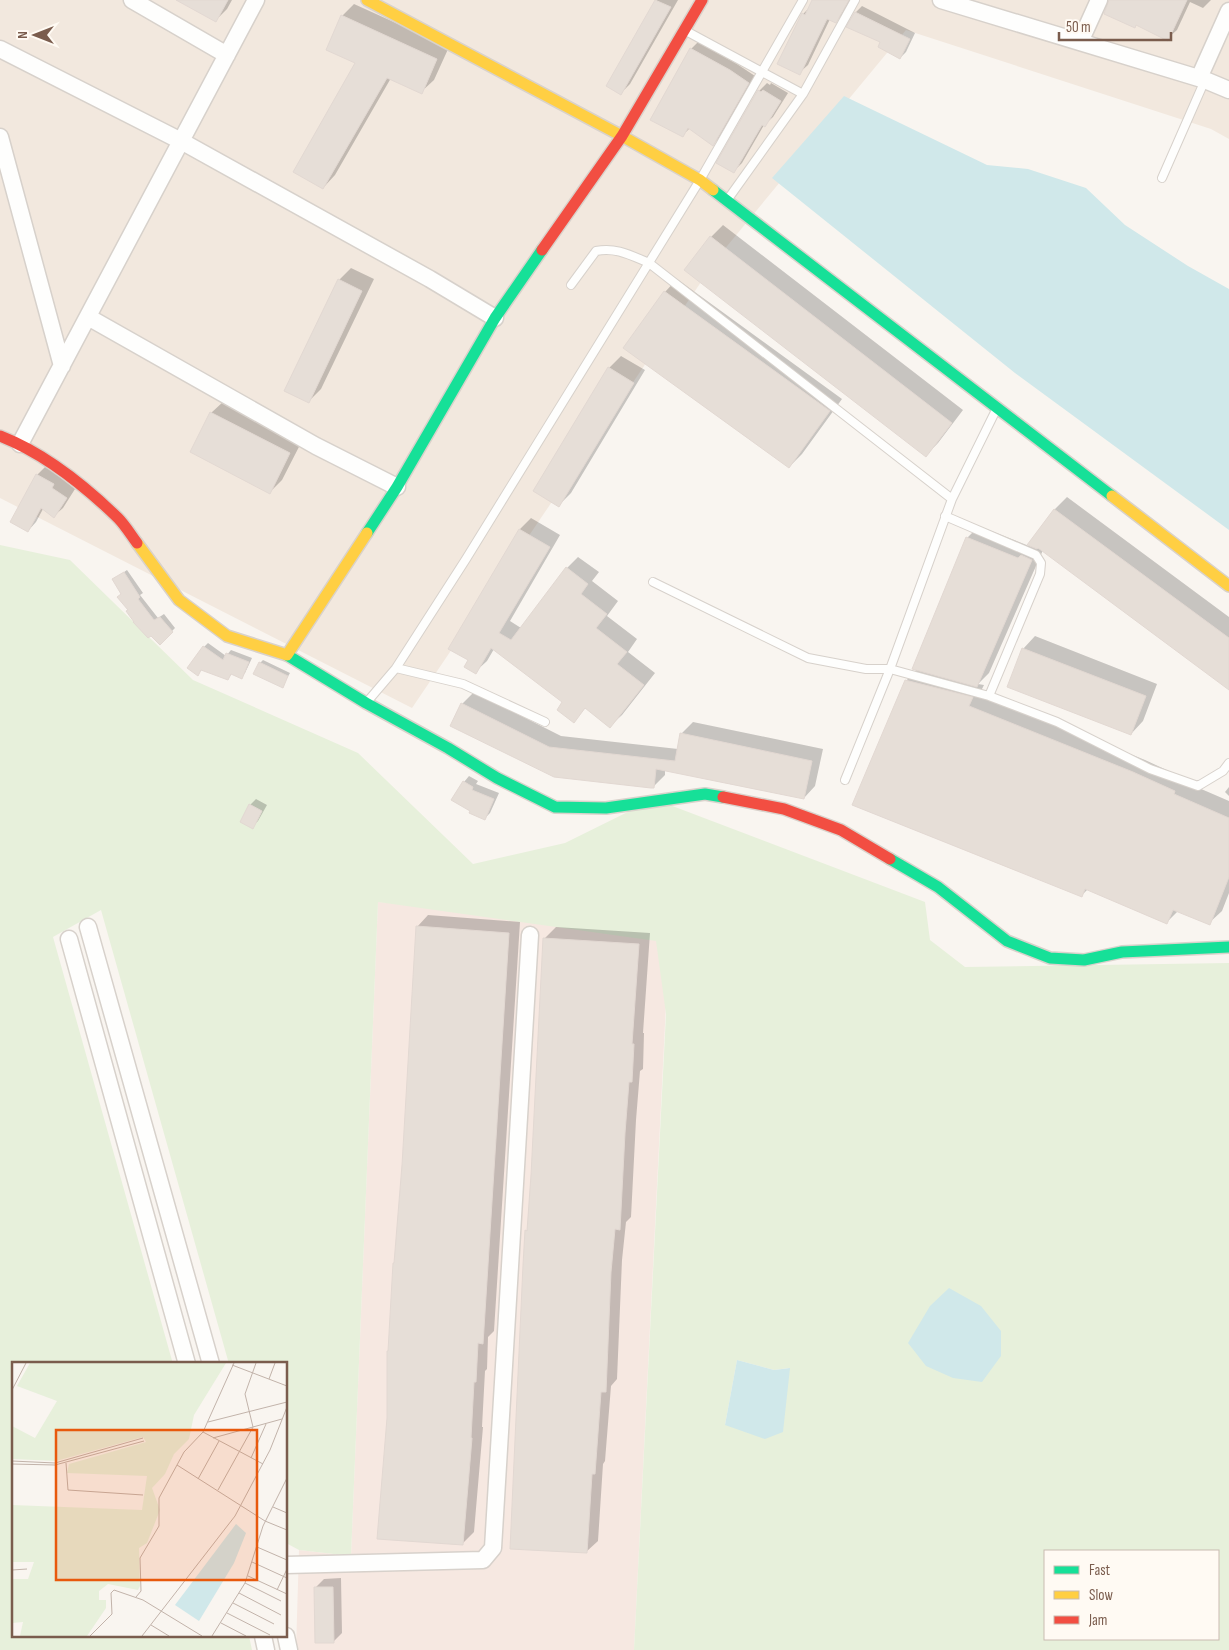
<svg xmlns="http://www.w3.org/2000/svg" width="1229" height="1650" font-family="'Sofia Sans Condensed',sans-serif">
<rect width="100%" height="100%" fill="#f9f5f0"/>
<path fill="#f2e8de" d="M0,0h1229v139l-18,-10 -305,-99 -188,227 -306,451 -412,-210z"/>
<path fill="#f6e8e1" d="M378,902l292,21 -36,727h-338l3,-100 52,6z"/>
<path fill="#e7f0db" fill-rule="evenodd" d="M0,545l70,15 123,120 165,73 115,111 92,-21 89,-44 271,103 5,38 35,27 264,-4v687h-595l32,-636 -10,-73 -278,-39 -27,654 -52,-6 -13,-7v-179h-57l-128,-454 -48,27 120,427h-159v272h235l3,14h-252zM737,1360l37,10 15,-2 -64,57zM1045,1551h173v88h-173z"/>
<path fill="#d0e8ea" d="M844,96l143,69 41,4 58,19 39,37 63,41 41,23v241l-214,-157 -243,-195z
M949,1288l32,18 20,25v25l-19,26 -29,-4 -27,-12 -18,-23 22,-37z
M737,1360l37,10 16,-2 -7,64 -18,7 -40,-14z"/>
<path fill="#0003" d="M179,0h53l-5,9 -11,11z
M657,0h21l-48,84 -9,9 -13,-7z
M813,0h38l-7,13 -8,8 -6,-2 -22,46 -9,8 4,-59 7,-7z
M1110,0h101l-8,8 -13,-6 -13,28 -10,9z
M354,4l95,43 -15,33 -13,12 -30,-14 -56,97 -12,13 34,-126 -15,-46z
M862,6l53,27 -9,19 -6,6 -18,-17 -34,-14 8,-15z
M698,42l39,22 18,12 -36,62 -6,6 -23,-16 -8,8 9,-87z
M767,83l3,2 1,-2 17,10 -15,24 -9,8 -22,38 -8,8 -16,-9 41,-71z
M723,225l240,185 -25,33 -12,12 -240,-185 25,-33z
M351,268l23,11 -53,110 -13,13 31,-122z
M677,279l165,120 -40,55 -13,13 -164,-120 40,-55z
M621,356l24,14 -74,123 -12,12 50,-137z
M224,401l78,40 -20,39 -12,12 -59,-79z
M46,466l29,23 -12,19 -9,8 -11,-7 -7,13 -8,9 9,-56z
M1067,497l162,120v71l-186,-138 -54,123 -11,11 6,1 -4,8 165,67 41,19 -1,3 44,19v92l-7,18 -13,12 -31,-12 -12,12 -78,-34 -7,7 -175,-215 11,-12 50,-131 12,-12 50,20 26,-37z
M531,518l29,17 -50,86 11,7 46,-60 11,-11 21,15 -7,9 26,20 -11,15 30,23 -9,13 27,21 -33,42 -12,11 -24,-19 -12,14 -10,-19 -70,-53 -7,12 -12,11 45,-143z
M127,570l16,23 -3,2 18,23 6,-4 11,14 -15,15 -31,-34 -15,-30z
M1035,636l122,48 -14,37 -12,13 -108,-85z
M208,643l18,13 5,-6 21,8 -7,15 -4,4 -9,-4 -4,6 -26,-10 -4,5 6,-27z
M263,660l27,13 -8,14 -22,-24z
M474,692l87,44 117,13 3,-15 12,-12 130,27 -8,37 -11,12 -139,-29v6l-12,12 -99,-11 -92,-72z
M469,776l9,5 -2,3 23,9 -9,20 -6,6 -20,-37z
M1229,787v9l-4,-4z
M256,799l11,6 -9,16 -6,6 -2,-22z
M428,915l92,7 -26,409 -6,6 -1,32 -2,2 -3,56h1l-9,105 -11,11 -75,-124v-68l1,-2 14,-184 14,-238z
M556,927l94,6 -7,100h1l-1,36 -3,2 -4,49 -5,97 -5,5 -4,38 -5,119 -6,7 -6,75 -2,3 -5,77 -12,11 -60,-321 3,-2 15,-290z
M341,1578l1,55 -9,9 -18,-54 9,-9z"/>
<path fill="#e6ded7" stroke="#e2d8d2" d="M176,0h52l-12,22z
M655,0l16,7 -50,88 -15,-9z
M812,0h37l-13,23 -9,-4 -27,56 -23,-11 25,-51 3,2z
M1109,0h78l-19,41 -32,-16 -1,3 -31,-14z
M855,12l55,27 -10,20 -22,-12 2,-5 -34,-15z
M341,15l96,44 -15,35 -35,-16 -64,111 -30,-17 62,-109 -29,-13z
M690,48l40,22 19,13 -36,63 -25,-18 -5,9 -33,-17z
M758,90l3,2 2,-2 18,11 -16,26 -3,-2 -28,48 -18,-10z
M710,236l242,187 -26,34 -242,-187z
M338,279l24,12 -53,112 -25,-12z
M664,291l166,120 -41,57 -166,-120z
M608,367l26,16 -75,124 -26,-16z
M210,412l80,41 -20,41 -80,-42z
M36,474l18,10 -2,4 15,10 -13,20 -13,-10 -13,24 -18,-10z
M1054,509l175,129v52l-191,-142 -1,1 -10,-4z
M519,529l31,18 -51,86 12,7 55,-73 22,17 -7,10 26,20 -11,14 31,24 -10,12 27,21 -34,43 -25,-20 -11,15 -17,-13 5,-8 -71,-54 -15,26 -12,-7 4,-7 -20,-11z
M966,537l52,21 3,-3 11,5 -55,127 -65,-18z
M124,572l16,25 -2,2 16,21 6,-3 13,15 -13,13 -9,-9 -3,2 -15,-16h1l-8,-11 2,-1 -11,-13 4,-3 -9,-15z
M203,646l20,14 3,-7 23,9 -7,17 -11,-5 -3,6 -27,-10 -3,6 -11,-8z
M1022,648l124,48 -15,39 -124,-48z
M259,662l29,14 -5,12 -30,-14z
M905,680l68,17 -4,9 164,66 42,19 -1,3 55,24v59l-19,48 -37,-15 -6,14 -82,-35 -3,8 -230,-92z
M461,703l88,44 126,14 5,-28 132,28 -8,38 -148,-30 -2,19h-3l-97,-11 -104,-51z
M463,781l10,6 -1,3 22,9 -9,21 -16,-7 1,-2 -19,-11z
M249,804l13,7 -9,18 -13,-7z
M416,926l93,7 -26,411 -5,-1 -2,39h-2l-3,56h1l-9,107 -86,-6 10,-121v-67h1l5,-88h1l8,-98z
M543,938l96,6 -7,100h2l-2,38h-3l-4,51 -5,97 -5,-1 -4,43 -5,120h-5l-6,82h-3l-5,79 -77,-4 13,-284 2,-35 2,1 4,-56z
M314,1587h19l1,56h-19z"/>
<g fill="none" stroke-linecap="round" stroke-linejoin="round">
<defs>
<path id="lane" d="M686,31l117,63
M1162,178l43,-98
M728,199l75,-105 52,-94
M571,285l25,-34c20,-4 34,4 53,12l303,236
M945,516l91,39 5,8 -1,11 -51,122
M653,582l155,76 58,11h24l99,27 68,26 93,47 48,17 25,-15 6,-8
M396,668l67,16 82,38
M367,702l29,-34 70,-109 234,-379 103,-180
M845,780l45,-111 62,-170 44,-89"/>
<path id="street" d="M132,0l95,55
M941,0l264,80 24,10
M1080,42l19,-42
M0,49l181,92 249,138 65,39
M1199,78l30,-67
M0,137l62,229
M88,317l228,129 81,41
M20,444l236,-444
M88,927l123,437
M69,939l118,425
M286,1565l197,-5 10,-12 37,-613
M263,1636l3,14
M286,1636l3,14"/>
<path id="fast" d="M713,190l399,306
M367,533l30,-46 98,-169 47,-68
M287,655l79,48 82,45 49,30 58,29 51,1 99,-14 18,3
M890,859l48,28 69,54 43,17 34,2 38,-8 107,-5"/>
<path id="slow" d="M367,0l255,136 78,44 13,10
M1112,496l117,90
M137,543l42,57 48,36 60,19 80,-122"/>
<path id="jam" d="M542,250l80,-114 80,-136
M0,436c44,17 84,49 118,82 7,7 13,17 19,25
M723,797l61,12 57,21 49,29"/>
</defs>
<use href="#lane" stroke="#d7d1cb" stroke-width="10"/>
<use href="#street" stroke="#d7d1cb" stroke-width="19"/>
<use href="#fast" stroke="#d9d2cb" stroke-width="14"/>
<use href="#slow" stroke="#d9d2cb" stroke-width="14"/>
<use href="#jam" stroke="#d9d2cb" stroke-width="14"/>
<use href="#lane" stroke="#fefefd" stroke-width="8"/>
<use href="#street" stroke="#fefefd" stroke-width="16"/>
<use href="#fast" stroke="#16e098" stroke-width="11"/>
<use href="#slow" stroke="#ffcf43" stroke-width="11"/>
<use href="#jam" stroke="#f24e42" stroke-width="11"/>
</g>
<g transform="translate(12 1362)">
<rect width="275" height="275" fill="#f9f5f0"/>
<path d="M18,1h196l-32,52 -5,24 -15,15 -9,20 -13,14 8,22 -13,33 -8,5 1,38 -2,4 -30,-6 -9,7v9h7v8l-19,28h-67l3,-14 -11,1v-44h16l6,-17h-22v-57l130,5 5,-34 -80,-3 2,-9 77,-22 -3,-5 -87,24 -44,-2v-33l23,12 22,-37 -40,-15z" fill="#e7f0db"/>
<path d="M224,162l10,9 -12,30 -35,58 -24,-16z" fill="#d0e8ea"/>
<path fill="none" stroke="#c2b3aa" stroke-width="1" d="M222,1l-31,69 -19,20 -7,13 88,56 22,9M220,3l55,21M257,17l6,-16M0,28l14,-27M196,60l79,-20M191,70l60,32M201,76l69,-19M239,96l15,-34M0,99l43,2 88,-25M54,101l2,27 75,5M0,102l43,1 89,-24M186,117l21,-38M206,128l35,-63 -8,-33 11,-31M261,145l14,6M245,185l30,13M240,200l35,16M0,208l15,-1M236,214l39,18M233,221l36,18M265,228l10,-21M227,231l42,22M124,235l5,-6 -1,-33 19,-32v-28l18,-33M221,241l41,21M215,251l43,22M209,261l25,13M139,263l18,11M78,274l22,-22 -1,-21 3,-3 29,10 59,36M130,274l93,-120 35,-66 17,-43M200,274l33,-53 18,-57 24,-48"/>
<path fill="#e8590c" fill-opacity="0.15" stroke="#e8590c" stroke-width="2.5" d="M44,68h201v150h-201z"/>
<rect width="275" height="275" fill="none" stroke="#7a5c4d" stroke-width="2.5"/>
</g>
<rect x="1044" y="1550" width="175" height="90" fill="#fffaf3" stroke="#cabbb1"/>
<rect x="1054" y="1566" width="25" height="8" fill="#16e098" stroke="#cabbb1"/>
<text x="1089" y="1575" font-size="15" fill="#7a5c4d">Fast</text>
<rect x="1054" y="1591" width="25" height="8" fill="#ffcf43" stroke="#cabbb1"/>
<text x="1089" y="1600" font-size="15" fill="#7a5c4d">Slow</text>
<rect x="1054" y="1616" width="25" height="8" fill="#f24e42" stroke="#cabbb1"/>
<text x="1089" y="1625" font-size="15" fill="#7a5c4d">Jam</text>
<g transform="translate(35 35) rotate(270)" stroke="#fffaf3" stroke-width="4" paint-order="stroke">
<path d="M0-4L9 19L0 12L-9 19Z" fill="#7a5c4d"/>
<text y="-8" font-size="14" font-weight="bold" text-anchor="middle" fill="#7a5c4d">N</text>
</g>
<path d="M1059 32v8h112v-8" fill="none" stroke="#7a5c4d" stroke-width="2.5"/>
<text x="1066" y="32" font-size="15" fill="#7a5c4d" stroke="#fffaf3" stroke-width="4" paint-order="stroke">50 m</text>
</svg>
